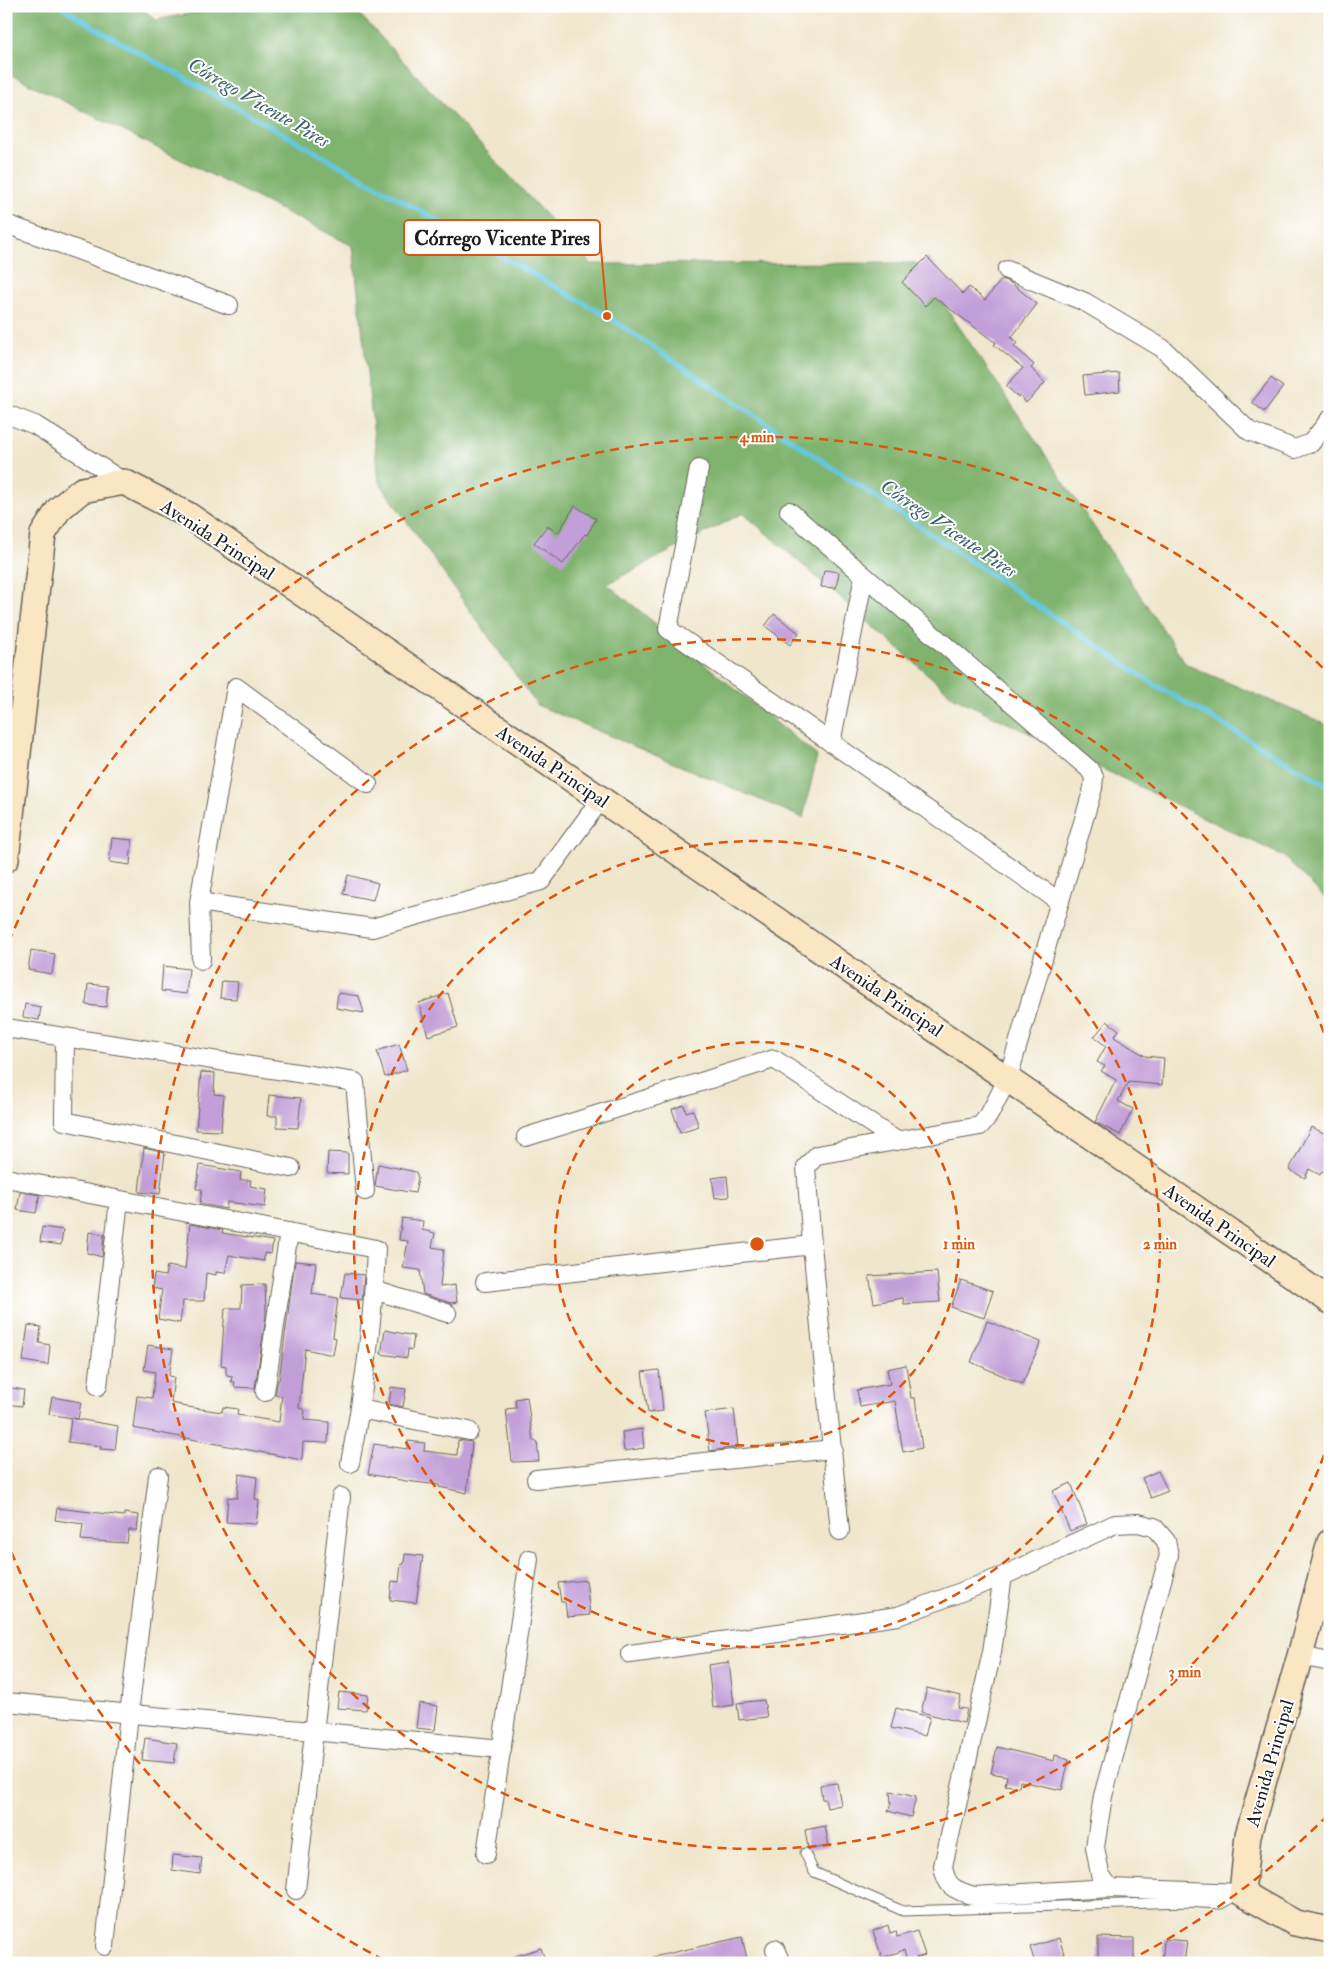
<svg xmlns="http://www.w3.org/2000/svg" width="1336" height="1969" font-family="'IM FELL Double Pica',serif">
<rect width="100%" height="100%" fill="#fff"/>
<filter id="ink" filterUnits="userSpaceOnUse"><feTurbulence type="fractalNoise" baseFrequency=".02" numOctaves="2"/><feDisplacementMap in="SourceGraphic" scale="10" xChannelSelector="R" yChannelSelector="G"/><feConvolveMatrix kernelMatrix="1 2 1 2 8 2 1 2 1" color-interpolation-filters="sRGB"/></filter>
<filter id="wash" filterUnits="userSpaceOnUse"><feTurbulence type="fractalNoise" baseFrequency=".0096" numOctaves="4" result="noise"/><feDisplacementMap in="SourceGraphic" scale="20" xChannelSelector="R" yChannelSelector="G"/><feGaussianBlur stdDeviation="1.12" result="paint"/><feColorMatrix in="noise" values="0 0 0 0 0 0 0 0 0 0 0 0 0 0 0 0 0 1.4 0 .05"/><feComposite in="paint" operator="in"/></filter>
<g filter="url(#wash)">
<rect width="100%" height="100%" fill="#f0e6cc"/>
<path fill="#80b36e" stroke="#4e6845" d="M6,6h133l17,14 74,-14h122l239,258 325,-1 271,402 143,61v177l-47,-47 -329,-159 -211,-184 -136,71 210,172 -14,62 -266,-113 -158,-223 -26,-236 -347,-174z"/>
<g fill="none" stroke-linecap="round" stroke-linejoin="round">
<path stroke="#61c8df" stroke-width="5" d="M60,6l37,23 510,287 550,370 173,101"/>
</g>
<g id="blocks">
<path fill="#c29fd8" d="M927,257l36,37 6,-7 16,13 17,-21 9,4 26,21 -26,34 6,5 -3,3 20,19 -3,3 14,15 -19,20 -6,-8 -2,2 -12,-11 17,-18 -29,-23 2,-2 -62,-46 -9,9 -23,-24z
M1119,373l1,18 -35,4 -2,-19z
M1271,378l12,9 -19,25 -12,-10z
M575,506l21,13 -9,16 -2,-1 -22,30 -29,-21 13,-17 11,7z
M824,570l15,2 -3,16 -15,-1z
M774,614l25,19 -9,12 -25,-19z
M112,838l20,2 -2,25 -21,-3z
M348,875l30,8 -5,17 -30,-6z
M31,950l24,4 -3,20 -24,-4z
M163,966l26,3 -3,25 -25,-3z
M222,981l16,1 -2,17 -16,-1z
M88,984l20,2 -2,21 -20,-2z
M338,993l21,3 5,17 -28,-5z
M448,993l10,34 -30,9 -9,-33z
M25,1004l16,3 -2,13 -16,-3z
M1107,1021l12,9 -5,7 31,19 19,2 -2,27 -33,-3 -11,19 15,8 -13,26 -25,-13 21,-42 -15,-9 4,-5 -8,-4 9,-16 -12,-9z
M399,1044l8,26 -22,7 -8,-26z
M201,1072l14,1 -1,21 10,1 -3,36 -25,-1z
M269,1095l32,3 -3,30 -21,-1v-11h-10z
M684,1105l2,7 7,-2 6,17 -19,6 -8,-24z
M1311,1127l15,7 -2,5 6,3v33l-8,-4 -2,4 -11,-6 -4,9 -16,-8z
M144,1148l21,5 -5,41 -21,-2z
M328,1152l20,1v21l-21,-1z
M378,1164l38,8 2,6 -3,15 -40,-7z
M200,1165l41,7 -1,8h11l-1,6 17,3 -2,18 -38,-5 -1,7 -26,-5 2,-15h-6z
M727,1176l2,21 -14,1 -3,-20z
M20,1192l20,3 -4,18 -19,-3z
M402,1218l21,3 -1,9 13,3 -3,14 12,2 -4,38 15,-2 2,17 -6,1 -28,-9 -3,-24 -17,-2 5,-27 -9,-1z
M190,1224l33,6 -1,3 51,8 -2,13 -7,-1v8l-35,-6 -4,18 -9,-1v3l-10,-2 -2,28h-21l-3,22 -22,-4 4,-29 -10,-2 2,-14 11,2 2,-10 18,3z
M42,1227l21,3 -2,15 -21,-3z
M89,1232l15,2 -2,23 -15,-4z
M295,1261l21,2 -4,31 26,4 -5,39 3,1 -3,17 -28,-6 -6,59 6,2 -1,10 25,2 -1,21 -25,-1 -1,18 -169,-32 4,-32 15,2 3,-26 -11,-2 4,-25 25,4 -4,27 5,1 -3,26 10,2v1l41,6 1,-5 15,2 -1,6 42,7 3,-26 -7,-1 3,-15h1z
M937,1272l3,30 -36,2 -1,-6 -29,5 -5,-27z
M345,1273l19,2 -2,25 -21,-2z
M961,1280l32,11 -9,27 -33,-11z
M265,1284l1,32 -11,72 -21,-1 1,-5h-4l1,-6 -5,-1 -1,-3v-6l-5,-1 4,-57h16l1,-23z
M987,1321l54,21 -19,42 -51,-22z
M28,1325l13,2 -2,16 11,2 -2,20 -25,-4z
M385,1330l29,6 -2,14 -4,-1 -1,9 -26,-4z
M906,1365l5,33h4l7,50 -19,4 -8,-51 -35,6 -3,-17 33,-6 -3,-15z
M659,1370l4,41 -15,2 -6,-41z
M6,1387l18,3 -2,16 -16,-2z
M391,1387l15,2 -3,18 -14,-3z
M52,1397l29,5 -3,17 -29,-5z
M527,1397l6,44h4l2,20 -27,1 -6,-53 10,-1 -1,-9z
M734,1409l4,38 -28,4 -5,-38z
M71,1418l47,8 -3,24 -15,-1 1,-3 -33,-4z
M642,1429l2,19 -20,3 -2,-19z
M458,1440l14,2 -5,51 -28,-6v-2l-33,-4 -38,-7 6,-30 33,5 1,-8 17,2 -1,8 33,4z
M1158,1471l10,20 -17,7 -9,-20z
M239,1474l18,3 -2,22 4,1 -3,24 -30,-2 2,-25 9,1z
M1071,1483l16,41 -17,7 -17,-40z
M57,1508l67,8v-3l15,2 -2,15h-8l-2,13 -46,-3 2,-16 -28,-4z
M405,1554l18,2 -7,47 -26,-3 2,-19 7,1 2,-18h3z
M586,1580l4,35 -23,2 -2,-15h-4l-3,-19z
M729,1662l5,43 -21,3 -5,-43z
M927,1688l34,8 -3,12 9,1 -3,14 -43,-11z
M339,1692l29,3 -2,15 -29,-2z
M764,1700l3,17 -28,3 -2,-17z
M419,1703l19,3 -3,24 -19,-2z
M896,1708l34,9 -5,19 -34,-8z
M145,1738l32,5 -3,20 -32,-3z
M997,1747l57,14 1,-6 14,5 -7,30 -42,-9 -1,6 -14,-2 2,-9 -16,-3z
M837,1783l4,22 -14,3 -2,-9h-3l-2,-14z
M890,1791l26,6 -5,20 -23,-6 3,-7z
M825,1826l4,20 -19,3 -2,-1 -3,-18z
M173,1855l29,3 -2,16 -28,-4z
M888,1925l2,8 6,-2 1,6 20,-6 8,24 -18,6 -3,-11 -22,8 -9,-27z
M742,1937l6,26h-94l-1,-6z
M1098,1937l36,1v25h-36z
M1059,1938l6,19 -18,6h-12l-5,-16z
M1164,1939l23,2 -3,22h-22z
M541,1948l5,15h-42v-3z"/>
</g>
</g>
<g filter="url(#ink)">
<use href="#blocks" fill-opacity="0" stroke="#66635a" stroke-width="1"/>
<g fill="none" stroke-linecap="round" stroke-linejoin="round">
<defs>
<path id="lane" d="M805,1853l9,19 89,39 282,-9 36,2 14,-8"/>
<path id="street" d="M6,224l223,81
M1007,270l78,32 77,46 87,83 46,18 16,-6 19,-24
M6,414l29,11 89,57
M699,469l-31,160 392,273
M789,511l300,258 5,8 -1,11 -85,290 -19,37 -9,11 -163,29 -11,12 6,78 28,286
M831,743l33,-167
M199,902l173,26 169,-47 60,-82
M201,960l-2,-58 37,-215 132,97
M6,1028l349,54 10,109
M65,1038l-1,83 227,47
M526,1137l248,-78 123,82
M6,1178l370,71c-3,72 -12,144 -26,214
M485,1282l327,-37
M374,1290l73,23
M98,1386l21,-186
M265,1392l24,-160
M360,1409l109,22
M536,1479l297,-30
M1003,1576l-11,76 -49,214c3,21 11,24 31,30l136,-8 132,5
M630,1654l268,-38 105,-40 112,-52 23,-1 16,4 12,14 3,14 -66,241 -8,51 5,27 10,14
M1300,1656l30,6
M6,1702l496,47
M486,1854l43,-295
M296,1890l45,-393
M105,1946l24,-232 29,-238
M775,1949l6,14"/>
<path id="secondary" d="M6,859l37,-325 16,-25 23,-19 42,-8 64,33 1142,786
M1330,1542l-30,114 -52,179 -6,58 53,30 35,7"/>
</defs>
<use href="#lane" stroke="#66635a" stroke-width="11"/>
<use href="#street" stroke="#66635a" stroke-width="20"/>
<use href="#secondary" stroke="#66635a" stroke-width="28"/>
<use href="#lane" stroke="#fff" stroke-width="9"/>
<use href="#street" stroke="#fff" stroke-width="18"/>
<use href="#secondary" stroke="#fbe6c4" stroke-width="25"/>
</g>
</g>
<g fill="none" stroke="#de560d" stroke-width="2.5" stroke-dasharray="9 6">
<circle cx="757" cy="1244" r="202"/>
<circle cx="757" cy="1244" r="403"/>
<path d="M1329 1441A605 605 0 1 1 1329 1047"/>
<path d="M1328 1815A807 807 0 0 1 1130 1960M384 1960A807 807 0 0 1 9 1546M9 942A807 807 0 0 1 1328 673"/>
</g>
<g text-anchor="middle" stroke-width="4" stroke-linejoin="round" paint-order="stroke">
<g font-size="19" fill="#1c1c1c" stroke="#fff">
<text transform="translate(218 539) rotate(33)" y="7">Avenida Principal</text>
<text transform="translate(553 766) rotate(34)" y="7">Avenida Principal</text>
<text transform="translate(887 995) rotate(34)" y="7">Avenida Principal</text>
<text transform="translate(1220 1225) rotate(35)" y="7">Avenida Principal</text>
<text transform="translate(1269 1763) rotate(-74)" y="7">Avenida Principal</text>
</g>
<g font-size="20" font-style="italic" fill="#38616a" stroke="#fff">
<text transform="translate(259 102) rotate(30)" y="7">Córrego Vicente Pires</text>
<text transform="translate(949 528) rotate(34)" y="7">Córrego Vicente Pires</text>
</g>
</g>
<circle cx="757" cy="1244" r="8" fill="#de560d" stroke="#fff" stroke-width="2.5"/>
<g font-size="15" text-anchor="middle" font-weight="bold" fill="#de560d" stroke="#fff" stroke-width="4" stroke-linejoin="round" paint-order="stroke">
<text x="757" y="442">4 min</text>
<text x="959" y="1249">1 min</text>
<text x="1160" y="1249">2 min</text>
<text x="1185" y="1677">3 min</text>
</g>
<path fill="none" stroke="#de560d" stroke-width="2" d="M607 316L600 238"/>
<circle fill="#de560d" stroke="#fff" stroke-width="2" cx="607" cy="316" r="5"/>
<rect fill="#fff" stroke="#de560d" stroke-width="2" x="404" y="220" width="196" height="35" rx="5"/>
<g font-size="20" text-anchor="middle" font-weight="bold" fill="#1c1c1c">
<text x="502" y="245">Córrego Vicente Pires</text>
</g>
<rect width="1336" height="1969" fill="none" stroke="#fff" stroke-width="25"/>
</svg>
